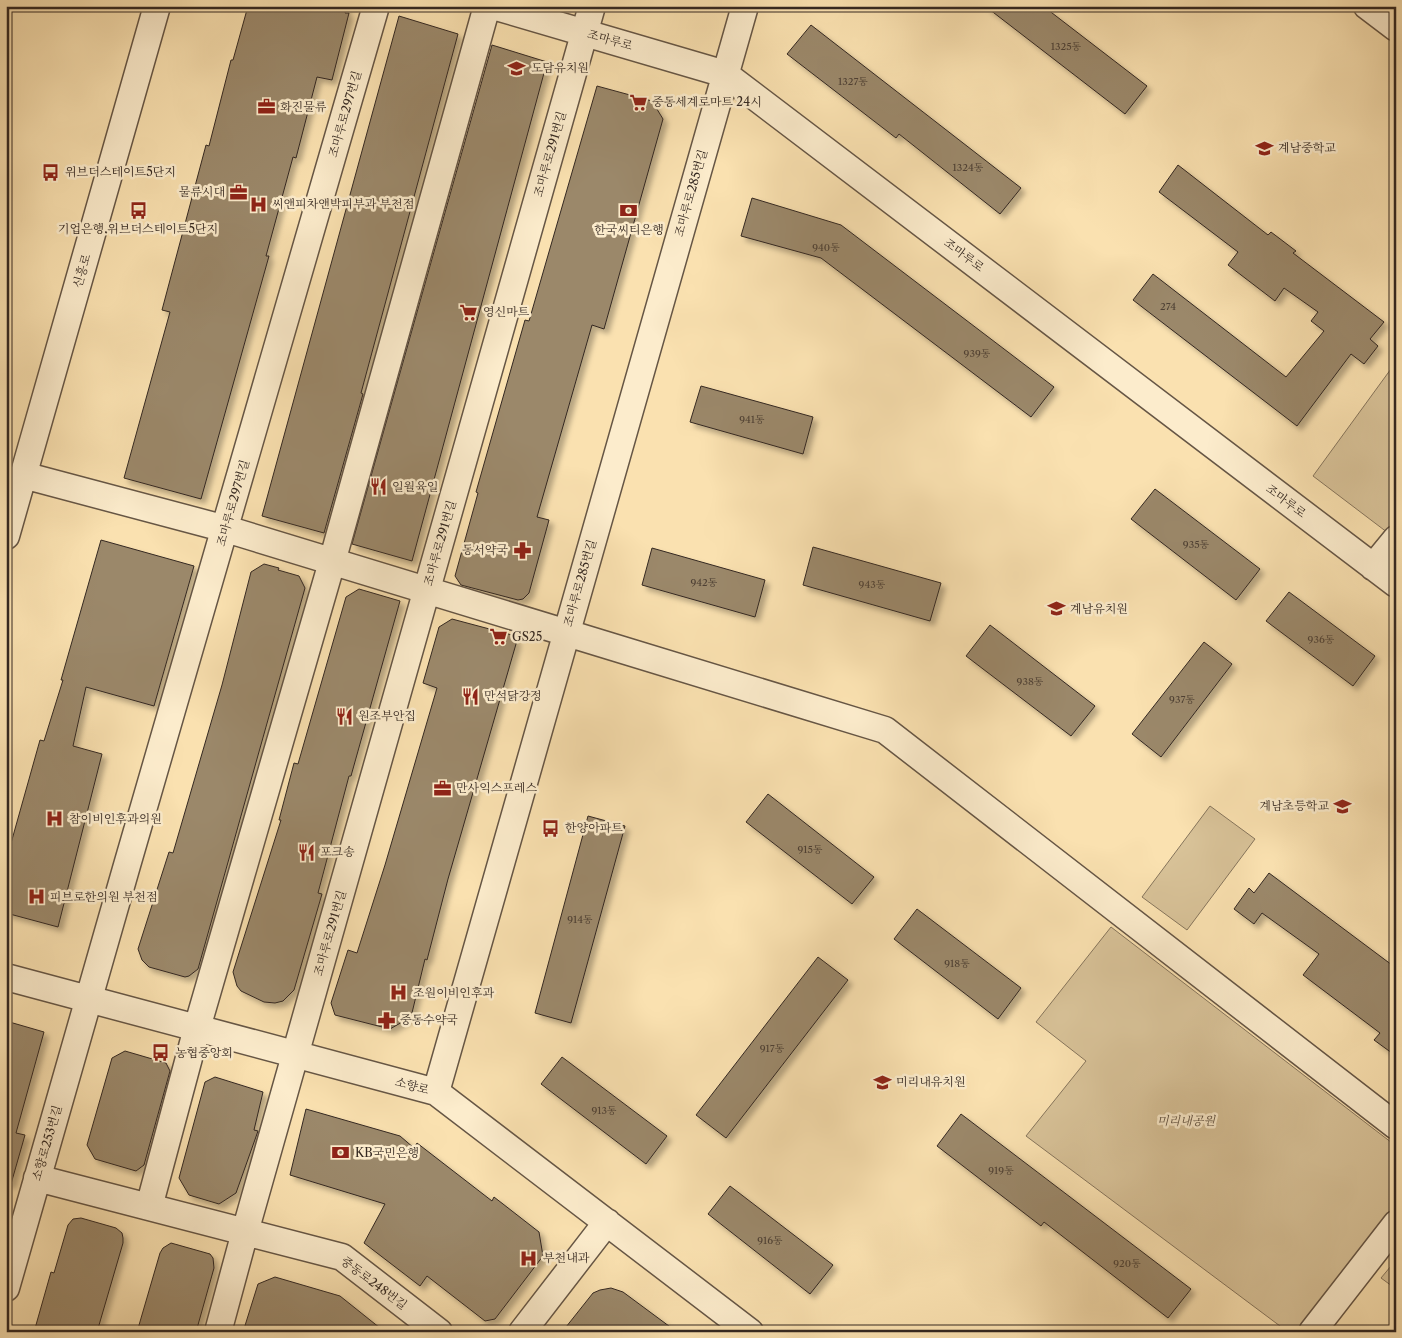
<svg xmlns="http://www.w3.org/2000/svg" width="1402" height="1338" font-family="'Libre Caslon Text','Noto Serif KR',serif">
<defs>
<filter id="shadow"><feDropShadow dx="4.5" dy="4.5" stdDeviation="2.5" flood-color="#0004"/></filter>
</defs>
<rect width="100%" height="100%" fill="#fae1b0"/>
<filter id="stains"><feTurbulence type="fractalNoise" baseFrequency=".004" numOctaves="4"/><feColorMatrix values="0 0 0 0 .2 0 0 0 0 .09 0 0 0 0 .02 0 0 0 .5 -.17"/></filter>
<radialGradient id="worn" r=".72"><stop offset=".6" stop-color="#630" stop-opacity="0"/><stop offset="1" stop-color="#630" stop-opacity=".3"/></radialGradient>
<path fill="#d8c298" stroke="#86755c" d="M1396,362v177l-83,-63z
M1210,806l45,33 -68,91 -45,-33z
M1111,927l285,219v62l-97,124h-11l-262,-196 60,-75 -50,-39z
M1396,1260v29l-15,-11z"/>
<path fill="#9b886b" stroke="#342821" filter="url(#shadow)" d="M248,6h99l-2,7h4l-17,67 -15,-3 -21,81 -3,-1 -27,99h3l-68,243 -77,-21 46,-166 -8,-2 44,-165 3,1 22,-86h2z
M985,6h58l104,80 -22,28z
M399,16l59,18 -97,359 2,1 -39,139 -62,-17z
M811,25l210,163 -21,26 -101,-80 -3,4 -109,-84z
M492,45l55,17 -135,499 -60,-17z
M597,86l55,15 11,18 -59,210 -12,-4 -55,192 12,3 -20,73 -6,6 -5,1 -57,-15 -6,-9 23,-83 -2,-1 49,-172 4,1z
M1178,165l90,70 3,-3 25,19 -3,2 91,69 -14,17 8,7 -14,18 -13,-10 -54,72 -164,-126 20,-26 133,103 38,-46 -13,-10 7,-9 -34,-24 -9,13 -47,-36 10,-13 -79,-60z
M752,198l89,27 213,162 -23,30 -210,-159 -80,-22z
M701,386l112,31 -10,37 -113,-32z
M1155,489l105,80 -24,31 -105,-81z
M101,540l93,26 -40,140 -68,-19 -13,59 29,8 -44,173 -52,-14v-52l34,-121 4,1 19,-61h-2z
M813,547l128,36 -11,38 -127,-36z
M652,548l113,32 -10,37 -113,-32z
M264,564l15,4 -1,2 21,6 6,12 -107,381 -9,7 -4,1 -36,-10 -7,-7 -4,-11 31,-97 4,1 49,-168 29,-113z
M359,589l41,12 -49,175h-2l-31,117 4,1 -28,96 -11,11 -8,2 -11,-1 -23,-11 -4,-5 -4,-14 48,-152h-2l15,-57 4,1 48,-167z
M1289,592l86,64 -22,30 -87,-65z
M452,619l60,16 4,4v5l-68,235 -21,81 -2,-1 -14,58 -21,12 -55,-14 -4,-12 17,-53 9,3 28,-88 52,-177 -14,-5 16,-56z
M990,625l105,81 -24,30 -105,-80z
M1204,642l28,22 -71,93 -29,-23z
M768,794l106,83 -22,27 -106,-82z
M588,816l37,10 -54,197 -36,-10z
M1269,873l127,95v88l-22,-16 6,-7 -77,-58 16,-21 -57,-41 -8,11 -20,-15 15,-21 5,5z
M917,909l104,79 -23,31 -104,-80z
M818,957l30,23 -122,158 -30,-23z
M6,1021l38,11 -28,101 9,2 -14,49 -5,-1z
M125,1051l41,12 4,8 -26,94 -8,6 -41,-12 -8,-14 25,-87z
M562,1057l105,79 -21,28 -105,-80z
M215,1077l48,15 -9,38 4,1 -22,62 -17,11 -30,-9 -10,-17 26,-96z
M306,1109l94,27 14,12 3,-5 75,58 2,-4 45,35 4,24 -48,63 -10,2 -58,-45 -7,10 -56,-43 21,-39 -95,-29z
M961,1114l230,175 -23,29 -124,-96 -3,4 -104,-80z
M730,1186l103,79 -23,29 -102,-80z
M81,1218l35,10 6,5 1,5v5l-26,89h-63l17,-60 3,1 14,-48 5,-6z
M171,1243l39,11 3,4 1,10 -18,64h-59l23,-79 3,-5z
M275,1277l65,19 45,36h-142l15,-48z
M611,1288l12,4 54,40h-115l31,-39 7,-3z"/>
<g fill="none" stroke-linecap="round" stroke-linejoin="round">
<defs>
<path id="minor" d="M493,6l232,68 671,510
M1367,6l29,22
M23,475l203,54 659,201 511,396
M6,536l151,-530
M1373,567l23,-28
M6,977l430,115 314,240
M436,1092l309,-1086
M37,1178l305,79 97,75
M149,1207l48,-179 135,-466 155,-556
M6,1288c121,-428 247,-854 370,-1282
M218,1332l27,-100 347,-1226
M522,1332l85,-110
M1312,1332l84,-108"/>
</defs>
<use href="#minor" stroke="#665645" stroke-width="29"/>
<use href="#minor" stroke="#fceccc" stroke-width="26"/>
</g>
<defs>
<symbol id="school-bare" viewBox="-9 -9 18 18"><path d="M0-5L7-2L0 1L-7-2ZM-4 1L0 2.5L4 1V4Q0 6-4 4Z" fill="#8f2418" stroke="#fceccc" stroke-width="2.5" paint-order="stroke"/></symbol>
<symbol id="supermarket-bare" viewBox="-9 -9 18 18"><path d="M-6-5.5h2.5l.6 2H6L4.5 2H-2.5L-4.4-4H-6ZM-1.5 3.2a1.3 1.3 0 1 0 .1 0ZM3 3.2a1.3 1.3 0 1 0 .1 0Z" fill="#8f2418" stroke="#fceccc" stroke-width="2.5" paint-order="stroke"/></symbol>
<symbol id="office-bare" viewBox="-9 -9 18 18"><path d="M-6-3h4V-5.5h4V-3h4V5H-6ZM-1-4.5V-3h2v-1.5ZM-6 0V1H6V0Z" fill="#8f2418" stroke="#fceccc" stroke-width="2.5" paint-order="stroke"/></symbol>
<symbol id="bus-bare" viewBox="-9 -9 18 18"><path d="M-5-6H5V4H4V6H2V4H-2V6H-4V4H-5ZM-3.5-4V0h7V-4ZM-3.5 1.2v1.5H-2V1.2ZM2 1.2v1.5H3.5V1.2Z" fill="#8f2418" stroke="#fceccc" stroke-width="2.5" paint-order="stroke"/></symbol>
<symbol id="hospital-bare" viewBox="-9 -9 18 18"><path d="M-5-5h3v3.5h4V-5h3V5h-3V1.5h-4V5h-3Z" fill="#8f2418" stroke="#fceccc" stroke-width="2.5" paint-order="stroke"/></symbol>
<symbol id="bank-bare" viewBox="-9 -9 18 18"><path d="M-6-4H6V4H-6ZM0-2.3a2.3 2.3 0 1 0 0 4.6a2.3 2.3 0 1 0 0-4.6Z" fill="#8f2418" stroke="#fceccc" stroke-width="2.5" paint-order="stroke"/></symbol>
<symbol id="restaurant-bare" viewBox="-9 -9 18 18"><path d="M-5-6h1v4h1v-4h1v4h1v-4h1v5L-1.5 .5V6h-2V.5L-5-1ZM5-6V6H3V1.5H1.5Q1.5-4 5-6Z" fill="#8f2418" stroke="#fceccc" stroke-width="2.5" paint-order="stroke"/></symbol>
<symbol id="pharmacy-bare" viewBox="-9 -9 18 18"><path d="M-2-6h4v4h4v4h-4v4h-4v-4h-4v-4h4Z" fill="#8f2418" stroke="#fceccc" stroke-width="2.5" paint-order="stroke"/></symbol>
</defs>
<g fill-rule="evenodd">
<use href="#school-bare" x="504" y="56" width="25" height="25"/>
<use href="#supermarket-bare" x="626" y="90" width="25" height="25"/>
<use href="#office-bare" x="254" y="94" width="25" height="25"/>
<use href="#school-bare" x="1252" y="136" width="25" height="25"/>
<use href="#bus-bare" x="38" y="160" width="25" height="25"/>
<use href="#office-bare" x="226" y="180" width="25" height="25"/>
<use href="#hospital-bare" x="246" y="192" width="25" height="25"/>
<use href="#bus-bare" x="126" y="198" width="25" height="25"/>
<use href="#bank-bare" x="616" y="198" width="25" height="25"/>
<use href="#supermarket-bare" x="456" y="300" width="25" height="25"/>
<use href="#restaurant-bare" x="366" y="474" width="25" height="25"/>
<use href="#pharmacy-bare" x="510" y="538" width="25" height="25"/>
<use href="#school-bare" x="1044" y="596" width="25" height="25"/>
<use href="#supermarket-bare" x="486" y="624" width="25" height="25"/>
<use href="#restaurant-bare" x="458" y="684" width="25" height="25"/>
<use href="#restaurant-bare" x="332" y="704" width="25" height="25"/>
<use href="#office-bare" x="430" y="776" width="25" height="25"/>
<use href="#school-bare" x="1330" y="794" width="25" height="25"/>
<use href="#hospital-bare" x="42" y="806" width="25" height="25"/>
<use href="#bus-bare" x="538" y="816" width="25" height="25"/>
<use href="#restaurant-bare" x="294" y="840" width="25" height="25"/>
<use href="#hospital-bare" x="24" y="884" width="25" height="25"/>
<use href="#hospital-bare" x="386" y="980" width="25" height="25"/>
<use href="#pharmacy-bare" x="374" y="1008" width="25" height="25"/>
<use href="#bus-bare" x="148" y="1040" width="25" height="25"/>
<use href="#school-bare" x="870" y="1070" width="25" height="25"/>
<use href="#bank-bare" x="328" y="1140" width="25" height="25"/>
<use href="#hospital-bare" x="516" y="1246" width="25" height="25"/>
</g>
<g text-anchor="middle" stroke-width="5" stroke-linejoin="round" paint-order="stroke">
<g font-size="10" fill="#4e4034">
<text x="1066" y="50">1325동</text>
<text x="853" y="85">1327동</text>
<text x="968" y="171">1324동</text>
<text x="826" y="251">940동</text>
<text x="1168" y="310">274</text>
<text x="977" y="357">939동</text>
<text x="752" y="423">941동</text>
<text x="1196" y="548">935동</text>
<text x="704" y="586">942동</text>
<text x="872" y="588">943동</text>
<text x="1321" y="643">936동</text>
<text x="1030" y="685">938동</text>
<text x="1182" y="703">937동</text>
<text x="810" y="853">915동</text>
<text x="580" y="923">914동</text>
<text x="957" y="967">918동</text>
<text x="772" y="1052">917동</text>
<text x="604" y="1114">913동</text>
<text x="1001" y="1174">919동</text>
<text x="770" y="1244">916동</text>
<text x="1127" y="1267">920동</text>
</g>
<g font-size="12" fill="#342821" stroke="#fceccc">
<text transform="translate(610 40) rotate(16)" y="4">조마루로</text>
<text transform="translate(345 114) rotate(-74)" y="4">조마루로297번길</text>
<text transform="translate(550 154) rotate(-74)" y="4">조마루로291번길</text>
<text transform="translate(691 193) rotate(-74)" y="4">조마루로285번길</text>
<text transform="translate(964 255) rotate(37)" y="4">조마루로</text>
<text transform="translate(82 271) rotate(-74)" y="4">신흥로</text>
<text transform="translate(1286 501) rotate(37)" y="4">조마루로</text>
<text transform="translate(233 503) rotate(-74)" y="4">조마루로297번길</text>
<text transform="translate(440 543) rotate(-74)" y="4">조마루로291번길</text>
<text transform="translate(580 583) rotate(-74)" y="4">조마루로285번길</text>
<text transform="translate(330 933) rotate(-74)" y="4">조마루로291번길</text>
<text transform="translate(412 1086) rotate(15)" y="4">소향로</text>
<text transform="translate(47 1143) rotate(-74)" y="4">소향로253번길</text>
<text transform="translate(374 1283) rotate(37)" y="4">중동로248번길</text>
</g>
<g font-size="12" fill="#342821" stroke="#fceccc" text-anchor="start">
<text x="531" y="72">도담유치원</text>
<text x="652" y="106">중동세계로마트 24시</text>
<text x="280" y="111">화진물류</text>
<text x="1278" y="152">계남중학교</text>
<text x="65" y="176">위브더스테이트5단지</text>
<text x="225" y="196" text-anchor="end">물류시대</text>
<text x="272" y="208">씨앤피차앤박피부과 부천점</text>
<text x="138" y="233" text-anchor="middle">기업은행.위브더스테이트5단지</text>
<text x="629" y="234" text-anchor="middle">한국씨티은행</text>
<text x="483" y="316">영신마트</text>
<text x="392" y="491">일월육일</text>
<text x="508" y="554" text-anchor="end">동서약국</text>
<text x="1070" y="613">계남유치원</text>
<text x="512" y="641">GS25</text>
<text x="484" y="700">만석닭강정</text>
<text x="358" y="720">원조부안집</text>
<text x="456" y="792">만사익스프레스</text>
<text x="1329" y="810" text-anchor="end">계남초등학교</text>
<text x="69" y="823">참이비인후과의원</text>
<text x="565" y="832">한양아파트</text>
<text x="320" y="856">포크송</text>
<text x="50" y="901">피브로한의원 부천점</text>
<text x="413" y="997">조원이비인후과</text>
<text x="400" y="1024">중동수약국</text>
<text x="175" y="1057">농협중앙회</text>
<text x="896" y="1086">미리내유치원</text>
<text x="355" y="1157">KB국민은행</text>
<text x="543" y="1262">부천내과</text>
</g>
<g font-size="12" font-style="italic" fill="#5d4e3f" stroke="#fceccc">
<text x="1186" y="1125">미리내공원</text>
</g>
</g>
<rect width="1402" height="1338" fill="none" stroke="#fae1b0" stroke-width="25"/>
<rect x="8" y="8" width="1387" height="1323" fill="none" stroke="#342821" stroke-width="2.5"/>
<rect x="12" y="12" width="1377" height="1313" fill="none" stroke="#342821"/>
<rect width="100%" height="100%" filter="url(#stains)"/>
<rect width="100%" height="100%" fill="url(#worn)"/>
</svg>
